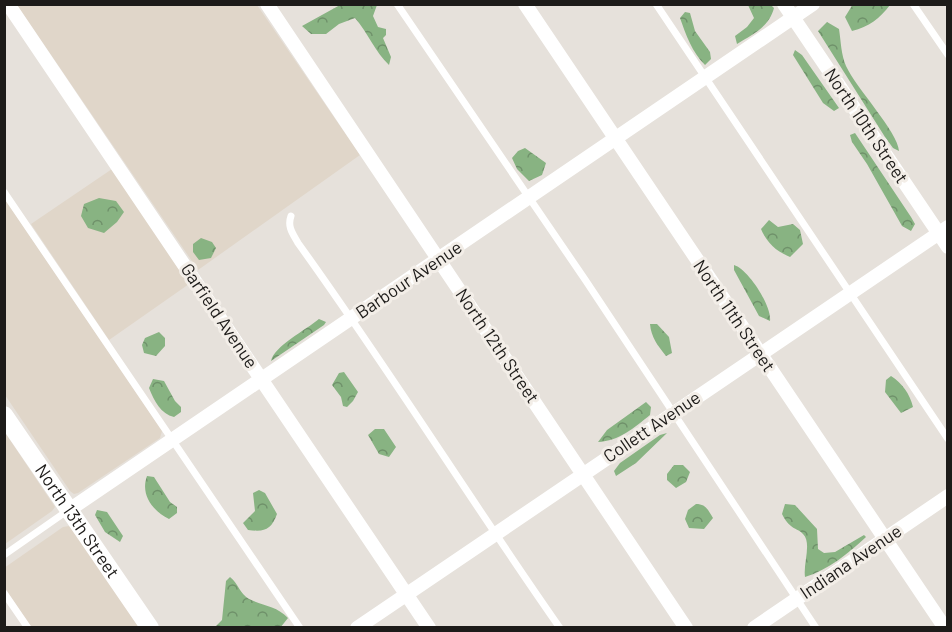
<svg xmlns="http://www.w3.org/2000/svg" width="952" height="632" font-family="Barlow,sans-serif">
<defs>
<pattern id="forest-crowns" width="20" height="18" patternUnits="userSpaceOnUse" patternTransform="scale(1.5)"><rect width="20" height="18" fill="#88b382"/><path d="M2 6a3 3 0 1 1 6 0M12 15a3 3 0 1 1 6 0" fill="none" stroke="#6f916a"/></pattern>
</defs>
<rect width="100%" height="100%" fill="#e6e1db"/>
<path fill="#e0d6c9" d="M17,5h240l103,150 -162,115z
M112,169l77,115 -80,56 -78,-116z
M4,198l158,233 -2,7 -82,55 -4,1 -4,-3 -65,-96z
M4,431l51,76 -3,4 -47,33z
M69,526l2,1 68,100h-108l-26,-39 -1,-20 59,-41z"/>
<path fill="url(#forest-crowns)" d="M853,4h37v1c-10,13 -21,22 -38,26l-7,-14z
M340,5h37l-4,11 5,11 8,2v6l-3,3 8,19 -2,8c-14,-13 -21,-32 -34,-47l-16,6 -13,10h-15l-9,-8z
M748,5h23l3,3c-5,19 -21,26 -37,36l-2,-8 12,-9 7,-9z
M685,12l5,1 5,18 15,21 1,7 -6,6c-13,-13 -19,-30 -25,-47z
M827,22l12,7c2,13 2,25 7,37 10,22 52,66 53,85l-6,-3 -8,-11 -67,-106z
M795,50l7,5 37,53 -5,3 -11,-8 -30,-48z
M855,133l56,84 4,7 -4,7 -9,-5 -35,-62 -15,-22 -2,-7z
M525,148l21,15 -4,12 -13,6 -12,-12 -5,-11 6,-7z
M99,198l17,3 8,11 -7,10 -13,11 -16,-5 -7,-12 3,-12z
M769,220l9,7 15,-3 7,6 3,14 -13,13c-14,-6 -23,-14 -29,-28z
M201,238l11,4 4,6 -5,10 -12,2 -6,-8v-8z
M734,265c14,4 38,41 36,56l-11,-5 -25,-46z
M319,319l7,3 -2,3 -53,36c3,-15 35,-31 48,-42z
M650,324h7l12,13 3,16 -6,3c-8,-10 -15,-19 -16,-32z
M159,332l6,6v8l-9,10 -12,-3 -2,-8 3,-7z
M344,372l14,20 -5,9 -6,6 -4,-1 -2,-9 -9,-12 7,-12z
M891,376c11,7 19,18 22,31l-12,6 -16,-21 1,-12z
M153,379l11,2 11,20 6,6v5l-7,5c-13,-3 -20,-16 -25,-29z
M646,402l5,5 -1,8c-16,13 -31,26 -52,27l9,-12z
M375,429h9l12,18 -7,10 -10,-3 -11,-19z
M667,433l-31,30 -20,13 -2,-5 6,-8 40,-28z
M674,465h9l7,7 -4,10 -10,6 -9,-8v-6z
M147,476l7,1 16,25 7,5v6l-8,6c-16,-8 -29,-24 -22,-43z
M259,490l6,3 12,21c-6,16 -12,18 -29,16l-5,-7 12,-12 -2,-18z
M696,504c10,0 12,6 17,14l-9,11 -15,-1 -4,-9 3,-9z
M785,504l10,1 22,24 1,20 6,4 11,-1 29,-17 2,2c-17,16 -38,33 -61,40 -2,-14 7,-34 -2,-43 -3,-4 -9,-5 -12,-8 -4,-3 -7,-8 -9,-12z
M97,510l10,2 16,24 -3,6 -15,-10 -10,-17z
M230,577c8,6 10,17 19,22 14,7 28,7 39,19l-8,10 -65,-1 7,-7 4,-39z"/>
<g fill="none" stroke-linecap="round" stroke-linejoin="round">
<path stroke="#fff" stroke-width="7" d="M397,4l189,277 230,347
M656,4l292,435
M913,4l35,51
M4,192l296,436
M291,216c-4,11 2,18 7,27 91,126 173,258 262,385
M4,555l63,-44
M4,593l24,35"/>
<path stroke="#fff" stroke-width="14" d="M8,4l421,624
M267,4l419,624
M525,4l420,624
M784,4l164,243
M69,510l744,-506
M357,628l591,-401
M754,628l194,-132"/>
<path stroke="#fff" stroke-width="18" id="s1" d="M4,415l146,213"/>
</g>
<g text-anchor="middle" stroke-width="6" stroke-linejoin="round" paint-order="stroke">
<g font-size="18" fill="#1d1b19" stroke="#f3eee8">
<text transform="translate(866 126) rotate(56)" y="6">North 10th Street</text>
<text transform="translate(409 280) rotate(-34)" y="6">Barbour Avenue</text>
<text transform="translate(219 316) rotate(56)" y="6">Garfield Avenue</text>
<text transform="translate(734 316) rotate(56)" y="6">North 11th Street</text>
<text transform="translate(497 346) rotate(56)" y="6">North 12th Street</text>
<text transform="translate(652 427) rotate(-34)" y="6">Collett Avenue</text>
<text dy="6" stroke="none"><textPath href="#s1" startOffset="129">North 13th Street</textPath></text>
<text transform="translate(851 562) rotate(-34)" y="6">Indiana Avenue</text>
</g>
</g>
<rect width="952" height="632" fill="none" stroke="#1d1b19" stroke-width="12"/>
</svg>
